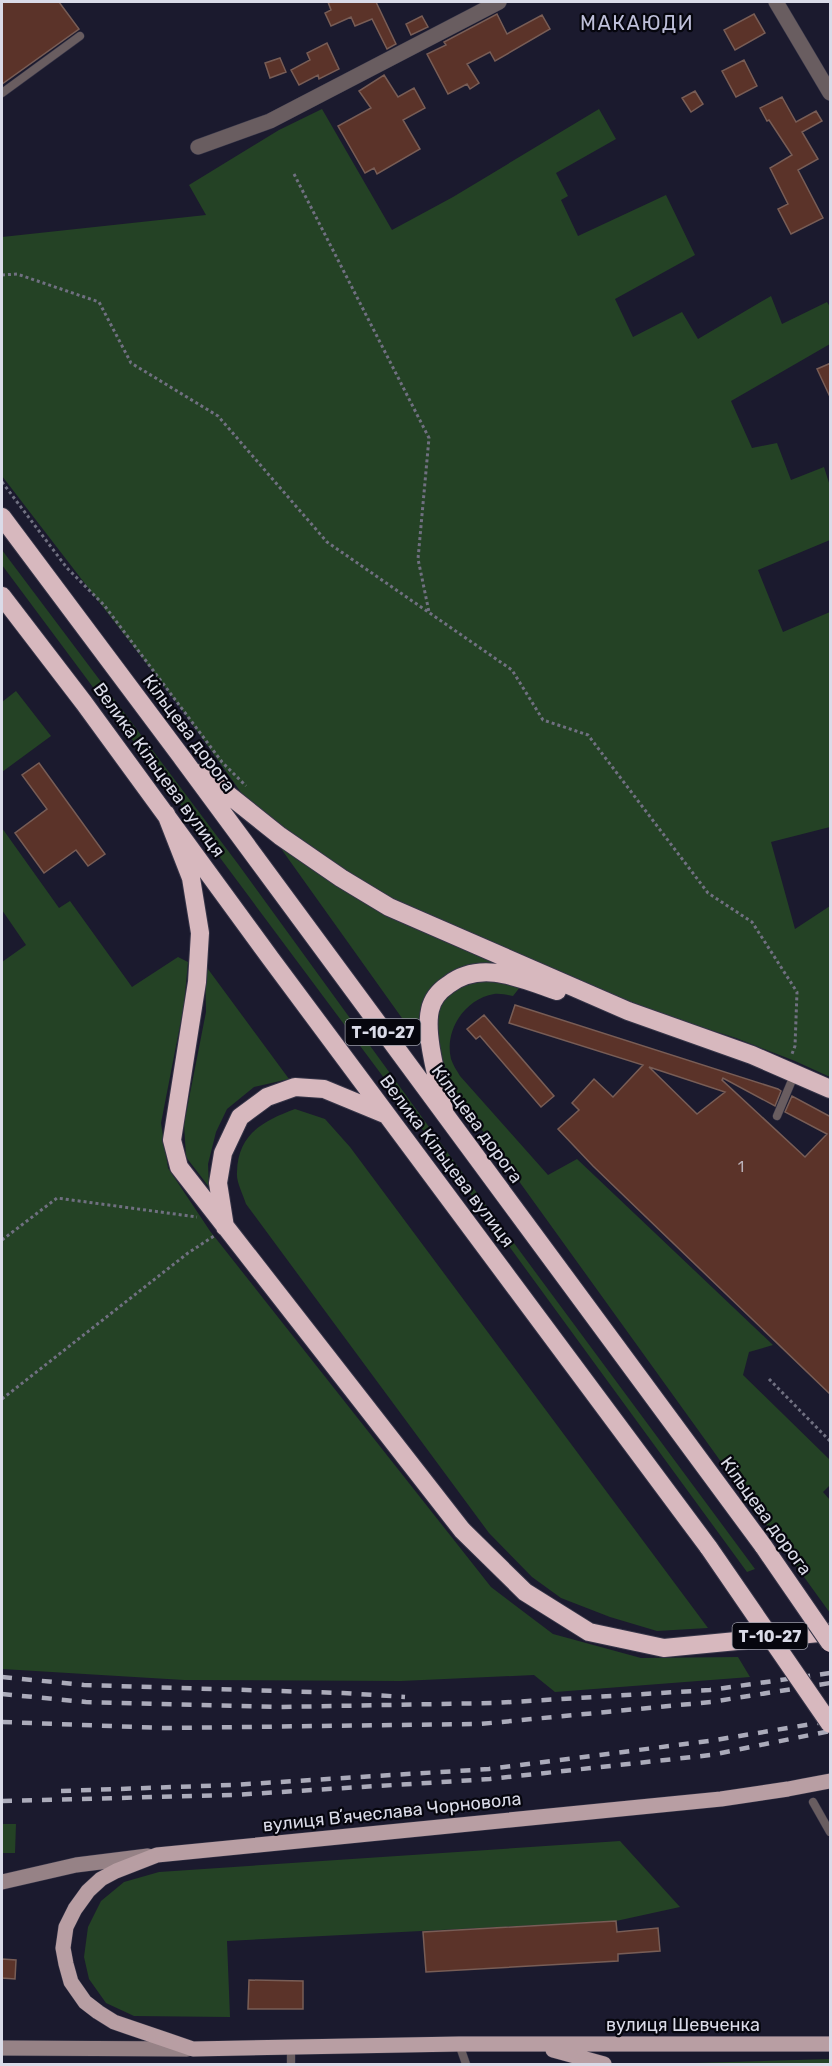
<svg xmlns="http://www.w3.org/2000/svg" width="832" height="2066" font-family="Rubik,sans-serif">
<rect width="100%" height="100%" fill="#1b1a2e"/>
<path fill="#244225" d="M322,109l70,121 61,-33 146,-88 17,30 -60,34 12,23 -7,4 17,36 88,-41 29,60 -80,44 18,38 49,-25 16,27 73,-43 11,28 45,-22 3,5v37l-99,57 21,47 25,-5 14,37 33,-13 6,19v54l-72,30 25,62 47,-20v215l-59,15 24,87 35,-23v171l-35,-16 -59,-23 -105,-33 -92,-42 -26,33c-6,-1 -13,-3 -19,-2 -29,5 -50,36 -43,65 2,6 6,12 9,17l88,99 29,-16 196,186 -24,7 -6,23 87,85v25l-7,7 7,8v113l-371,-515 -279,-391 -178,-231v-239l204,-22 -17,-30 90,-55z
M2,550l236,314 247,340 270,365 -8,3 -252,-345 -493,-662z
M16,691l35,45 -49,36v-70z
M2,828l57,80 11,-7 62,86 46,-30 10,5 -4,43 -23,118 7,45 42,63 281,356 62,47 88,24 97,-1 12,20 -195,15 -21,-17 -133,6 -217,-1 -182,-11v-707l24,-17 -24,-35z
M205,965l84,114 -35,8 -27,22 -11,23 -8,32 1,23 -23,-30 -2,-33 22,-112z
M295,1109l30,10 25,28 358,481 -51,3 -47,-14 -49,-19 -29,-21 -43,-44 -243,-329c-3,-10 -10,-22 -9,-32 1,-38 26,-51 58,-63z
M2,1824h14l-1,29h-13z
M620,1841l60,66 -64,14 -389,20 3,76 -96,-1 -28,-13 -17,-24 -5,-22 4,-30 13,-26 23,-19 35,-10z
M830,2059v5h-171z"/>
<path fill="#5b3329" stroke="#785d56" stroke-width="1.5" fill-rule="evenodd" d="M2,2h57l20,27 -77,55z
M328,2h48l20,42 -9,5 -15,-30 -17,7 -4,-9 -20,9 -6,-13 6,-3z
M497,14l10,20 35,-19 8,14 -55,32 -5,-9 -23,12 12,19 -9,6 -3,-5 -19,10 -21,-40 19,-9 -2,-3z
M754,14l11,19 -30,17 -11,-20z
M422,16l6,11 -17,8 -5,-11z
M327,43l12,26 -20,10 -1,-4 -19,10 -8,-15 19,-10 -3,-7z
M280,58l6,14 -16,6 -5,-15z
M744,60l13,26 -21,11 -14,-26z
M384,75l14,22 16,-9 11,20 -22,12 17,29 -43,25 -3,-6 -9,5 -27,-47 33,-18 -12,-17z
M695,91l8,13 -12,8 -9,-14z
M782,97l14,25 20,-11 6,10 -20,11 16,27 -20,11 25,48 -32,16 -13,-25 10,-5 -18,-36 22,-13 -23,-35 -2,1 -7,-13z
M831,363v36l-14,-30z
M39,763l66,91 -17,12 -12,-16 -32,23 -29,-40 32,-24 -25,-34z
M515,1005l263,84 3,2 -6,15 -52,-28 -1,2 83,77 22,-23 -42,-22 7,-16 39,21v278l-238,-229 -35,-37 21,-19 -7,-7 22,-24 19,18 30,-32 -134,-42zM649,1067l76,25 -28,22z
M484,1015l70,81 -13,11 -61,-71 -4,3 -9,-10z
M616,1921l1,11 41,-4 2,23 -42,3v7l-192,11 -3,-40z
M2,1959l14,1 -1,19 -13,-1z
M249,1980l54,1v28h-55z"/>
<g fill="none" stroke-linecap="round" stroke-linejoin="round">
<defs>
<path id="lane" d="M2,93l78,-57
M777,1116l18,-43
M813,1802l17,30
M459,2044l7,20
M291,2064v-17"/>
<path id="street" d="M776,2l54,91
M198,147l72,-26 229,-119"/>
<path id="secondary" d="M2,1882l74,-17 72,-9
M2,2048l185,1"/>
<path id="primary" d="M830,1781l-42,8 -67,10 -564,56 -41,16 -15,8 -13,12 -13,18 -9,18 -3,21 3,16 5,18 14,20 13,10 16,10 79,27 266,-5h371
M553,2050l51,14"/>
<path id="highway" d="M2,517l181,242 581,788
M2,596l82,107 187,256 438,589
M201,773l79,63 61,42 48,29 239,104 124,44 78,34
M166,814l25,64 9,55 -3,49 -25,158 7,27 283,363 63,62 64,40 75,16 166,-16
M444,1110c-5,-27 -20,-74 -14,-100 2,-10 9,-19 18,-25 33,-26 74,-6 109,6
M225,1227l-7,-44 5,-30 17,-36 27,-20 28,-10 29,2 63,26"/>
</defs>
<use href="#lane" stroke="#363548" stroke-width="9"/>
<use href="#street" stroke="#363548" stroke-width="16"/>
<use href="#secondary" stroke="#363548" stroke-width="16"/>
<use href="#primary" stroke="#363548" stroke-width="16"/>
<use href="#highway" stroke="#363548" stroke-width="20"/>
<path stroke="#707081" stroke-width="3" stroke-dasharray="3 3" stroke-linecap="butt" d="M294,174l135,264 -11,121 11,53
M2,275l15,-1 82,28 32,61 87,53 109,126 185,128 31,50 45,15 120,158 44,29 45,70 -2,54 -3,8
M2,482l65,86 37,37 118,157 24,24
M2,1240l55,-42 140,19
M769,1379l61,62
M2,1399l186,-146 26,-17"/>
<use href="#lane" stroke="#695d60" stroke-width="8"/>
<use href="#street" stroke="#695d60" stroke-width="15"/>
<use href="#secondary" stroke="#968286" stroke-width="15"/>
<use href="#primary" stroke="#b89ea3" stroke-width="15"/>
<use href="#highway" stroke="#d7b8be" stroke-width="18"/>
<path stroke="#ababba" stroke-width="4.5" stroke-dasharray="10 10" stroke-linecap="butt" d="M2,1677l82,8 259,8 62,4
M2,1694l84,8 194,5 215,-4 215,-13 120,-17
M2,1722l161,6 317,-4 231,-22 119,-19
M61,1791l170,-6 258,-16 220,-28 121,-20
M2,1801l231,-6 257,-16 221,-24 119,-24"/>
<defs>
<path id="highway-bridge" d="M764,1547l66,96
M709,1548l121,176"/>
</defs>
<use href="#highway-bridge" stroke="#363548" stroke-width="20" stroke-linecap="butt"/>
<use href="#highway-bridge" stroke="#d7b8be" stroke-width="18"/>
</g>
<g text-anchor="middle" stroke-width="4.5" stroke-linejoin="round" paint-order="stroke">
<g font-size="15" fill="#bab1b8">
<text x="741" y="1172">1</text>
</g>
<g fill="#06060e" stroke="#9a9ba7" stroke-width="1.5">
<rect x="345.5" y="1019" width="75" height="26" rx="4.5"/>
<rect x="732.5" y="1623" width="75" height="26" rx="4.5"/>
</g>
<g font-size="16" font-weight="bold" fill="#dadbe8">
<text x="383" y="1038">Т-10-27</text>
<text x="770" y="1642">Т-10-27</text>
</g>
<g font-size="18" fill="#dadbe8" stroke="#06060e">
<text transform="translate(189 733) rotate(53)" y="6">Кільцева дорога</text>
<text transform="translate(159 770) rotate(54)" y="6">Велика Кільцева вулиця</text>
<text transform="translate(477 1124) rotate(54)" y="6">Кільцева дорога</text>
<text transform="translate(447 1161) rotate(53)" y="6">Велика Кільцева вулиця</text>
<text transform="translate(766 1516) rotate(54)" y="6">Кільцева дорога</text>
<text transform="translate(392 1812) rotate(-6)" y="6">вулиця Вʼячеслава Чорновола</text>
<text x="683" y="2031">вулиця Шевченка</text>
</g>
<g font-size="20" letter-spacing="1.5" fill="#bebfd9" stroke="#06060e">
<text x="637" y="30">МАКАЮДИ</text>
</g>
</g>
<rect width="832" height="2066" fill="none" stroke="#dadbe8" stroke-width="6"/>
</svg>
